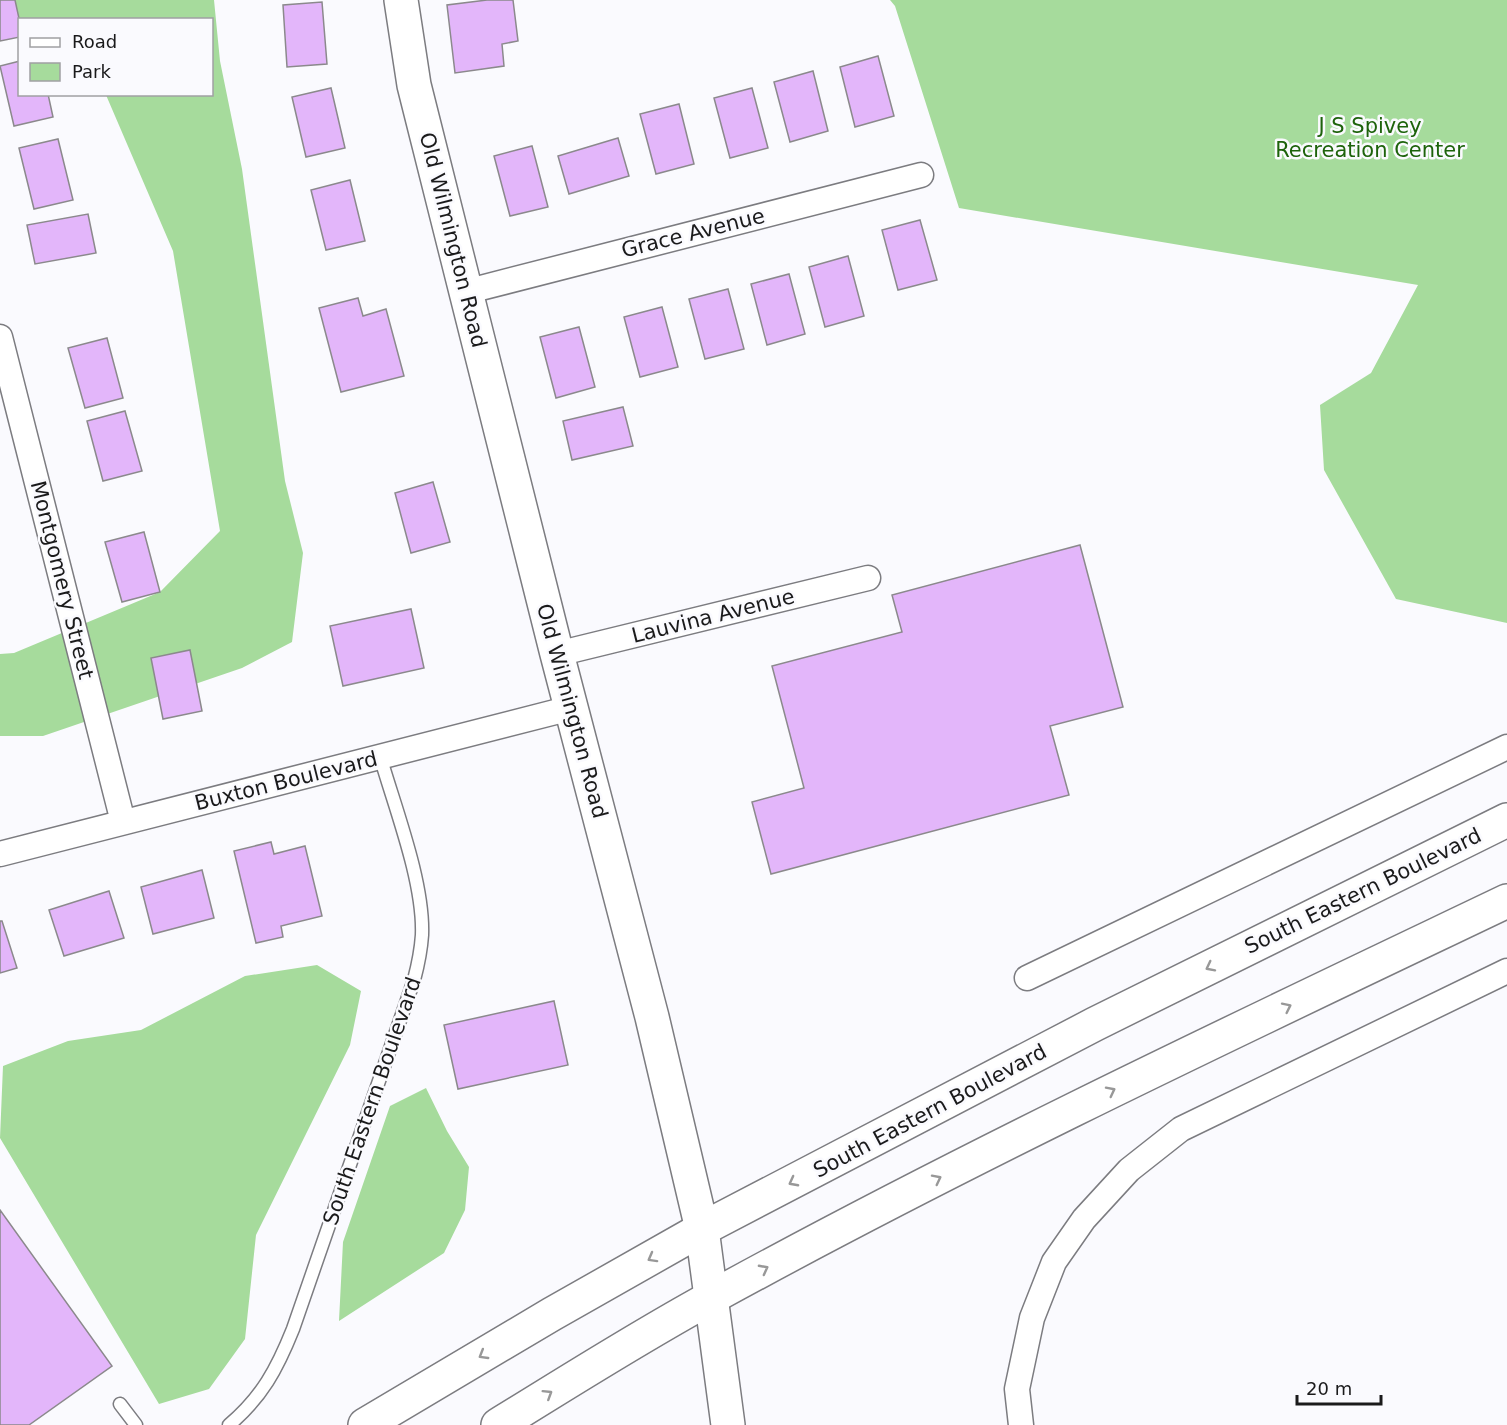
<svg xmlns="http://www.w3.org/2000/svg" width="1507" height="1425" font-family="'DejaVu Sans',sans-serif">
<rect width="100%" height="100%" fill="#fafafe"/>
<path fill="#a6db9c" d="M0,0h214l6,61 22,108 43,312 18,72 -11,89 -50,26 -199,68h-43v-82l14,-1 146,-61 60,-61 -47,-280 -67,-156 106,-1v-74l-191,-1 -21,-8z
M890,0h617v623l-111,-24 -72,-129 -4,-65 51,-32 47,-88 -459,-77 -64,-202z
M317,965l44,26 -11,54 -94,190 -11,104 -36,50 -50,15 -159,-266 3,-72 65,-25 73,-11 104,-54z
M426,1088l21,43 22,36 -4,43 -21,43 -105,68 4,-79 47,-136z"/>
<path fill="#e3b6fa" stroke="#8b898c" stroke-width="1.5" d="M0,0h15l5,23v14l-20,4z
M487,0h26l5,41 -16,3 2,22 -49,7 -8,-68z
M322,2l5,62 -40,3 -4,-62z
M878,56l16,60 -39,11 -15,-60z
M20,61v33h28l5,23 -39,9 -14,-60z
M813,71l15,60 -38,11 -16,-60z
M331,88l14,60 -39,9 -14,-60z
M752,88l16,60 -38,10 -16,-60z
M679,104l15,60 -38,10 -16,-60z
M618,138l11,38 -60,18 -11,-38z
M58,139l15,61 -39,9 -15,-61z
M532,146l16,61 -38,9 -16,-60z
M350,180l15,61 -39,9 -15,-60z
M88,214l8,39 -61,11 -8,-39z
M920,220l17,60 -39,10 -16,-60z
M848,256l16,60 -39,11 -16,-60z
M789,274l16,60 -38,11 -16,-61z
M728,289l16,60 -39,10 -16,-60z
M358,298l5,18 23,-7 18,67 -63,16 -22,-84z
M662,307l16,60 -38,10 -16,-60z
M579,327l16,60 -39,11 -16,-61z
M107,338l16,60 -38,10 -17,-60z
M623,407l10,39 -61,14 -9,-39z
M125,411l17,60 -39,10 -16,-60z
M433,482l17,60 -39,11 -16,-60z
M144,532l16,60 -38,10 -17,-60z
M1080,545l43,162 -73,19 19,69 -298,79 -19,-72 52,-14 -32,-122 130,-34 -10,-37z
M411,609l13,59 -81,18 -13,-60z
M190,650l12,61 -39,8 -12,-61z
M271,842l3,12 31,-8 17,70 -41,10 2,11 -27,6 -22,-92z
M202,870l12,48 -61,16 -12,-47z
M109,891l15,47 -60,18 -15,-46z
M0,921h2l15,47 -17,5z
M554,1001l14,64 -110,24 -14,-64z
M0,1210l112,156 -83,59h-29z"/>
<g fill="none" stroke-linecap="round" stroke-linejoin="round">
<defs>
<path id="lane" d="M120,1404l16,21
M229,1425c33,-28 48,-56 64,-96l121,-349c4,-15 7,-30 8,-45 2,-53 -27,-127 -42,-179"/>
<path id="street" d="M465,292l456,-117
M0,337l123,485
M557,654l311,-76
M0,854l571,-146
M1027,978l480,-231
M1021,1425l-4,-36 15,-71 22,-56 30,-43 45,-49 52,-41 326,-158"/>
<path id="secondary" d="M401,0l13,85 143,569 95,363 50,212 26,196"/>
<path id="highway" d="M365,1425l187,-111 150,-85 393,-205 412,-204
M498,1425c72,-44 142,-89 216,-129 259,-142 527,-268 793,-395"/>
</defs>
<use href="#lane" stroke="#7c7c80" stroke-width="15"/>
<use href="#street" stroke="#7c7c80" stroke-width="27"/>
<use href="#secondary" stroke="#7c7c80" stroke-width="36"/>
<use href="#highway" stroke="#7c7c80" stroke-width="36"/>
<use href="#lane" stroke="#fff" stroke-width="12"/>
<use href="#street" stroke="#fff" stroke-width="24"/>
<use href="#secondary" stroke="#fff" stroke-width="33"/>
<use href="#highway" stroke="#fff" stroke-width="33"/>
</g>
<defs><path id="oneway-chevron" d="M-2-3.5L2.5 0L-2 3.5" fill="none" stroke-width="1.6" stroke-linecap="round" stroke-linejoin="round" transform="scale(1.5)"/></defs>
<g stroke="#989898">
<use href="#oneway-chevron" transform="translate(1210 967) rotate(153)"/>
<use href="#oneway-chevron" transform="translate(1287 1007) rotate(-26)"/>
<use href="#oneway-chevron" transform="translate(1111 1091) rotate(-27)"/>
<use href="#oneway-chevron" transform="translate(937 1179) rotate(-27)"/>
<use href="#oneway-chevron" transform="translate(793 1182) rotate(152)"/>
<use href="#oneway-chevron" transform="translate(652 1258) rotate(151)"/>
<use href="#oneway-chevron" transform="translate(764 1269) rotate(-28)"/>
<use href="#oneway-chevron" transform="translate(483 1355) rotate(149)"/>
<use href="#oneway-chevron" transform="translate(548 1394) rotate(-32)"/>
</g>
<g text-anchor="middle" stroke-width="5" stroke-linejoin="round" paint-order="stroke">
<g font-size="21" fill="#1d630b" stroke="#fafafe">
<text x="1370" y="133">J S Spivey<tspan x="1370" dy="24">Recreation Center</tspan></text>
</g>
<g font-size="21" fill="#1a1a1b" stroke="#fafafe">
<text transform="translate(693 233) rotate(-14)" y="7">Grace Avenue</text>
<text transform="translate(453 240) rotate(76)" y="7">Old Wilmington Road</text>
<text transform="translate(62 580) rotate(76)" y="7">Montgomery Street</text>
<text transform="translate(713 616) rotate(-14)" y="7">Lauvina Avenue</text>
<text transform="translate(572 711) rotate(75)" y="7">Old Wilmington Road</text>
<text transform="translate(286 781) rotate(-14)" y="7">Buxton Boulevard</text>
<text transform="translate(1363 891) rotate(-26)" y="7">South Eastern Boulevard</text>
<text transform="translate(372 1101) rotate(-71)" y="7">South Eastern Boulevard</text>
<text transform="translate(930 1111) rotate(-28)" y="7">South Eastern Boulevard</text>
</g>
</g>
<rect x="18" y="18" width="195" height="78" fill="#fafafe" stroke="#a0a0a3" stroke-width="1.5"/>
<rect x="30" y="38" width="30" height="9" fill="#ffffff" stroke="#a0a0a3" stroke-width="1.5"/>
<text x="72" y="48" font-size="18" fill="#1a1a1b">Road</text>
<rect x="30" y="63" width="30" height="18" fill="#a6db9c" stroke="#a0a0a3" stroke-width="1.5"/>
<text x="72" y="78" font-size="18" fill="#1a1a1b">Park</text>
<path d="M1297 1395v9h84v-9" fill="none" stroke="#1a1a1b" stroke-width="3"/>
<text x="1306" y="1395" font-size="18" fill="#1a1a1b" stroke="#fafafe" stroke-width="4.5" paint-order="stroke">20 m</text>
</svg>
